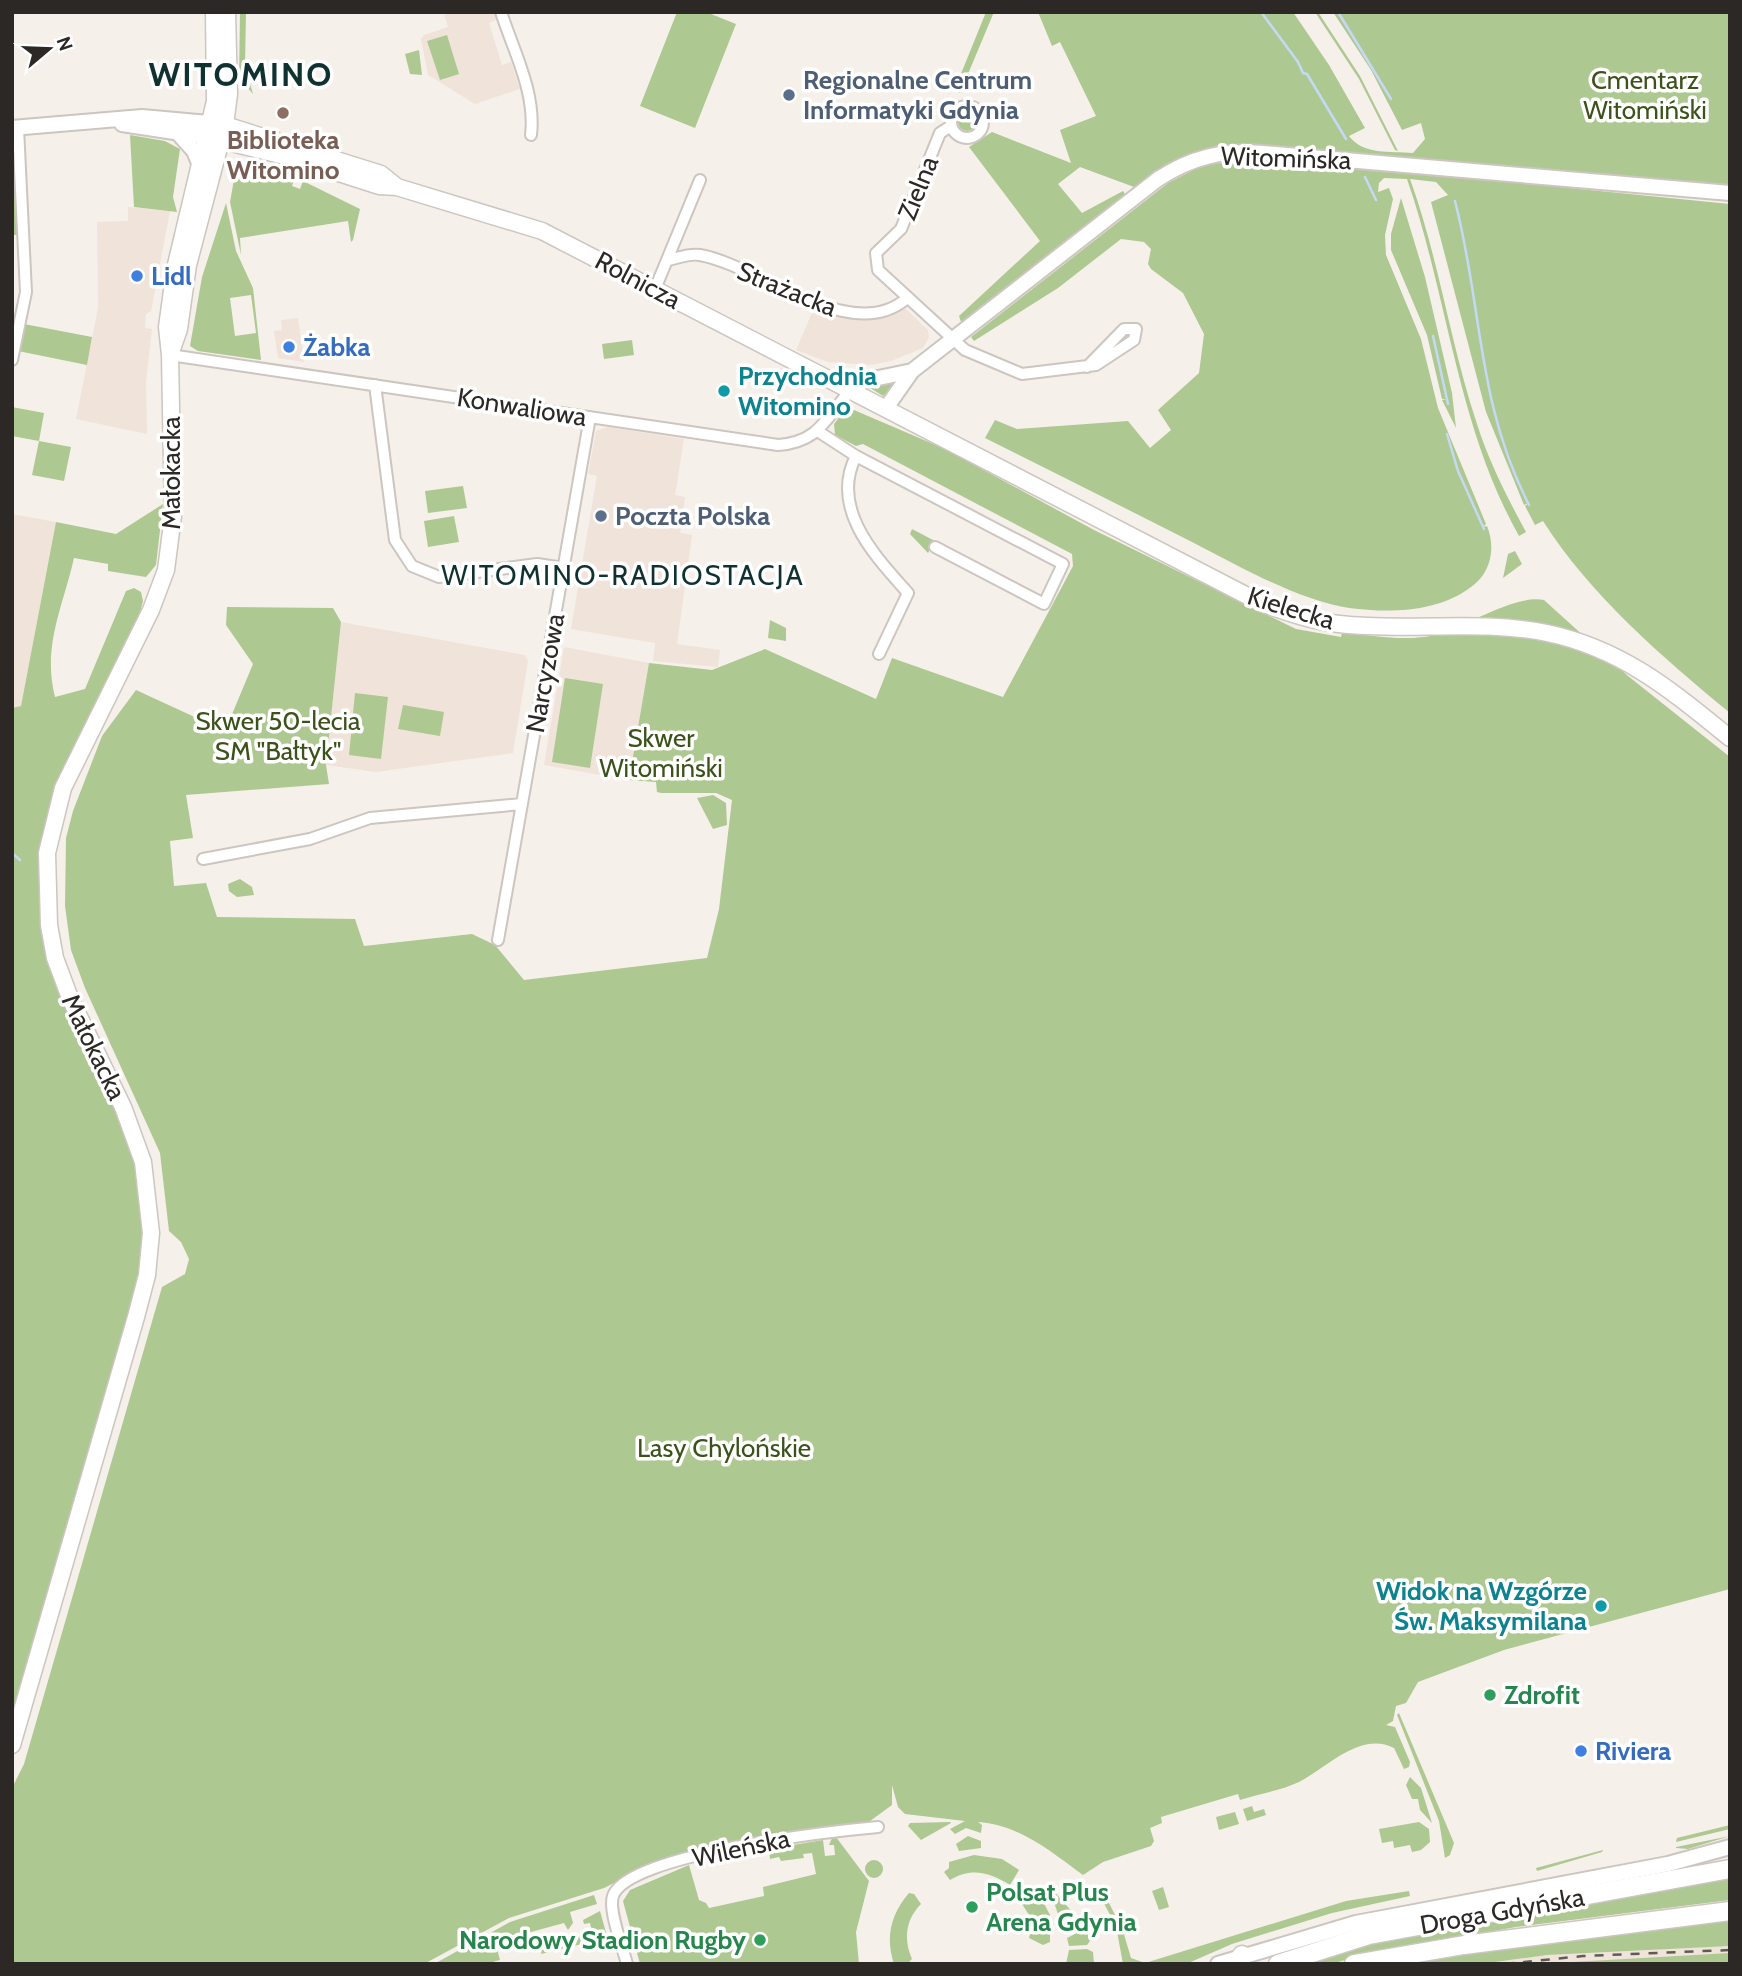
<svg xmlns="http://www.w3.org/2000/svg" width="1742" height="1976" font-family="Cabin,sans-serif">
<rect width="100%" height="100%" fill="#f6f0ea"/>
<path fill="#f0e3d9" d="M453,12h43l2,7 -9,4 13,42 9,-3 9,27 -45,15 -47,-29 -7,-36 3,-4 24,-8 -4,-12z
M128,207l42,4 -19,100 -5,3 -1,14 7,1 -6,53 1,52 -71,-15 22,-111 -1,-86 31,-1z
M814,308l20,9 18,1 54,-9 22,21 1,7 -6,11 -32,13 -21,4 -42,-3 -32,-12z
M298,318l6,44 -26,-4 -4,-27 8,-1 -1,-10z
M608,427l76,12 -9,56 10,2 -5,36 12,2 -15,109 43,6 -2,17 -65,-6 2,-18 -84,-14 26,-153 -9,-2 8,-43z
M12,514l44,8 -35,184 -9,2z
M341,622l184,33 3,6 -15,92 -137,19 -50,-7z
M564,647l85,16 -20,117 -85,-15z
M1730,1946v18h-249l66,-9z"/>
<path fill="#aec891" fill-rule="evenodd" d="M240,12h6l-1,54 8,28 -14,-16z
M677,12h29l30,12 -41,104 -55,-22z
M986,12h8l-34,81 -6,-2z
M1038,12h255l36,53 36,63 -16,8c14,19 41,15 64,17l12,-14 -4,-16 -19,7 -31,-60 -38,-58h397v174l-488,-41c-44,-1 -73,19 -108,42l-54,-20 -22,17 24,29 41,-22 3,5 -164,129 -3,-9 81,-75 -71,-94 23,-15 79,31 -11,-33 36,-14 -36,-74 -8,4z
M1315,12h3l42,64 38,75 -3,-1 -36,-71z
M447,35l12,39 -19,6 -13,-39z
M419,50l3,25 -12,-1 -5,-20z
M958 122a9 9 0 1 1 18 0a9 9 0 1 1-18 0Z
M130,135l35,6 15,8 -7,48 4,15 -43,-5z
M12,141h2l3,94h-5z
M1248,160l191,15 291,29v509c-68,-56 -140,-118 -187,-192l-8,4 -10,-19 3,-3 -4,2 -38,-93 -55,-210 17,-7 -12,-13 -26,-3c29,80 40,164 67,245 12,38 30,73 49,108l-7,4c-62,-110 -71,-239 -112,-357l-23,-1 -5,5 -1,9 11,-4 4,11 -8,36 1,20 35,84 17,69 48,116 -3,3 4,-1c9,22 4,47 -16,61 -34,26 -83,26 -122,21 -48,-7 -109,-41 -155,-65 -69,-35 -139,-70 -209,-105l10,-18 22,9 111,-8 22,27 21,-18 -13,-20 41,-37 5,-39 -21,-41 -32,-24 -3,-5 3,-15 -7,-7 -23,-3 -63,49 -84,53 -3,-4 197,-154 35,-18z
M265,167l31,7 -4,12 8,3 3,-8 57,28 -7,31 -2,2 -3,-21 -108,17 1,17 -11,-53 5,-28 12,4z
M1401,198l24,79 27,116 4,35 -14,-28 5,-1h-5l-15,-64 -36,-85v-16z
M226,203l10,48 17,37 8,72 -63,-9 -8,-5 12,-69zM251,295l5,38 -21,3 -5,-38z
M24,324l68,13 -5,28 -69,-14z
M632,340l2,15 -30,4 -2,-15z
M900,381l-17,15 -16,-10v-1z
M12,407l32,6 -5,28 32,6 -7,34 -32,-6 7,-34 -27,-5z
M847,407l98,42 149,81 202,99 45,8 1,-4c29,2 64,9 93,2 31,-8 80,-41 109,-35l84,76 102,81v832l-226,61 -86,32 -12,21 -10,3 -3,15 -7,4 9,2 15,35 -1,5 -5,2 -10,-21c-34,-17 -67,20 -95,34 -17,8 -40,12 -59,18l-2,-6 -77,23 1,6 -12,5 4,13 -3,5 -48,16 -20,13c-33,-24 -63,-50 -105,-53l4,3 -1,8 -15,-5 -11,6 -5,-5 15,-8 -60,-7 -7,-7 -6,-22v20l-26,19 -71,7 -48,9 -119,36 -24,12 -95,30 -85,46h-412l1,-178 11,-22 138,-477 23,-13 4,-15 -8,-17 -12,-11 -9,-78 -75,-165 -14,-38 -6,-44 1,-68 7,-27 29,-75 34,-46 89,41 28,-67 -27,-39 1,-18 106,1 8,14 -15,143 3,19 -143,11 7,43 -23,3 4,45 32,-3 11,34 138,2 9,27 108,-12 23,11 29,35 183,-22 12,-49 13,-109 -16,-7h-55l-4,-1 -1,-10 -27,-2 20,-117 63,7 53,-21 111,50 16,-41 111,39 70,-131 -1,-12 -209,-110 -7,2 -21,-11 -1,-11z
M463,486l4,22 -39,5 -3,-22z
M163,504l-7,61 -10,12 -38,-6v-7l-34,-6c-11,49 -32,88 -19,139l30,-8 41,-98 8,-3 7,4 2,9 -4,15 -88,184c-17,66 -16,139 12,203 23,52 59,102 73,158 11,47 6,96 -3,142l-121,414v-1009l9,-2 35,-184 60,12z
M454,516l5,26 -31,5 -4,-26z
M912,529l23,12 -7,12 -18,-19z
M1515,551l7,13 -19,14 5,-24z
M770,620l16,8v13l-18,-3z
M565,678l38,6 -13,84 -38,-6z
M355,693l33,4 -7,62 -32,-4z
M403,705l41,7 -4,24 -42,-7z
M713,795l13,8 1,22 -14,4 -16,-31z
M240,879l12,8 2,8 -17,2 -8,-6 -1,-7z
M1399,1713l55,130 -4,12 -5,3 -6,-37 -42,-106z
M1410,1777l11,11 11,35 -12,-13 -2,-11h-6l-6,-14z
M1252,1806l2,6 10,-3 2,6 -19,6 -4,-12z
M1235,1812l4,12 -20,6 -3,-13z
M1419,1822l10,7 1,13 -9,8 -9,2 -2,-7 -16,3 -1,-7 -11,2 -3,-14z
M910,1823l40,-1 1,1 -30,17 -13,-14z
M1730,1825v4l-54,13 1,-4z
M968,1836l13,5v7l-22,3 -3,-7z
M1730,1836l-42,13 -12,-1v-1z
M836,1837l33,44 -13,51 3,32h-219l-17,-63 7,-11 59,-25 10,35 7,3 3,5 55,-12 -1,-9 53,-13 -4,-21 -9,1 1,4 -23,3 -2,-4 -9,2 -1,-10 54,-9 2,16 10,-1 -1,-10h-5l3,-7z
M1603,1850l-1,2 -65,19 -1,-3z
M974,1855l28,4 17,11 -9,15c-20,-13 -39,-18 -60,-5l-6,-8 5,-4v-6z
M865 1869a9 9 0 1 1 18 0a9 9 0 1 1-18 0Z
M1730,1876v24l-214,27 -146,26 -39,11h-38l40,-13z
M1163,1887l6,20 -10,3 -7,-19z
M1053,1890l28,32 -2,5 -14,7 -15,-43z
M1103,1891l20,40 8,27 14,5 201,-62 63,-10 1,5 -78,17 -100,31 -46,20h-63l-7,-38 -17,-32z
M1038,1892l12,23v27l-7,3 -14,-7 4,-17 -11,-17 8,-11z
M909,1893l5,1 7,10c-15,15 -18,35 -9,55l-5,5h-13c-9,-27 -3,-50 15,-71z
M594,1895l3,9 -27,8 3,11 -5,7 -4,-7 -59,16 1,7 -9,3 3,11 -15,4h-51l76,-42z
M600,1911l10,36 -7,-9 -12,4 1,7 -3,1 -3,-7 -45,11 2,-9 49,-13 -2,-9 -6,1 -1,-4z
M1730,1918v28l-183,9 -66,9h-92z
M1081,1931l6,1 3,9 -3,4 -18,1 -2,-8z
M1087,1949l6,3 1,12h-28l3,-14z
M1730,1953v11h-193z"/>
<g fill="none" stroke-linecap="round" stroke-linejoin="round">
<path stroke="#c5d9f5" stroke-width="2.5" d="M1261,12l37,50 5,11 4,1 39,65
M1338,12l53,87
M1365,177l11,23
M1455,201c28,108 21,200 74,304
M1433,336l15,68
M1447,434l11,37 26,58
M12,853l8,7"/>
<defs>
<path id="minor" d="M501,12c13,40 35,81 30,123
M951 122a16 16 0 1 1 32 0a16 16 0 1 1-32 0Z
M951,126l-11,7 -39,96 -25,24 2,17 87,80 57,24 74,-9 38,-25 2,-11h-12l-37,38
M668,260c10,-2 21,-7 32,-5 58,10 151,91 206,44
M655,289l45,-109
M170,355l608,90c42,-3 47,-27 73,-55
M12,360l14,-68 -8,-164
M375,385l20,155 17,26 27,11 98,-13 27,4
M819,432l37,24 207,108 -19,40 -109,-57
M856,456c-27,53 20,101 52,137l-29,61
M203,859l107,-20 60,-21 152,-14
M498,940l92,-523
M627,1964c-4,-16 -19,-54 -14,-68 14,-42 221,-65 265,-69"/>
<path id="tertiary" d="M122,124l85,13
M12,128l130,-11 78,7
M177,132l17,19 5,12
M851,390l13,-9 48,-10
M886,408l26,-37 246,-192c34,-22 64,-29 105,-26l467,40
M1218,1964l138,-41 312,-59 62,-17"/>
<path id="secondary" d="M225,125l156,49 16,13
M207,137l82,20 90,29 18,1 145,44 719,372c25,9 51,18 78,21 69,8 139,-5 208,9 76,16 125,58 183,105
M172,349l7,-20 9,-64 37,-140 4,-31 -2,-82
M12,1745l124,-428 11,-42 4,-42 -8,-71 -20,-55 -53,-109 -15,-40 -6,-33 -2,-72 16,-65 88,-178 15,-40 7,-54 -3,-161 -3,-28 8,-58 40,-168 -1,-89"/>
<path id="primary" d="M1236,1964l6,-9
M1278,1964l91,-29 361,-66
M1354,1964l110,-19 266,-34"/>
</defs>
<use href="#minor" stroke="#ccc5c0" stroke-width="14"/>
<use href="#tertiary" stroke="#ccc5c0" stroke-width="18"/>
<use href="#secondary" stroke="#ccc5c0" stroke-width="19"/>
<use href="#primary" stroke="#ccc5c0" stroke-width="21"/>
<use href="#minor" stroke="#fff" stroke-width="10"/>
<use href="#tertiary" stroke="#fff" stroke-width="14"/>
<use href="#secondary" stroke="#fff" stroke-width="16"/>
<use href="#primary" stroke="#fff" stroke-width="18"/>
<path stroke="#5f5c58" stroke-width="2.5" stroke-dasharray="9 9" stroke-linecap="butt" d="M1505,1964l78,-8 147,-6"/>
</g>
<g fill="#5c6f8a" stroke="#fff" stroke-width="2.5">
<circle cx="789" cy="95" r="7"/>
<circle cx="601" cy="516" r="7"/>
</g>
<circle fill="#8d6e63" stroke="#fff" stroke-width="2.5" cx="283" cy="113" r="7"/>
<g fill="#3f7fe0" stroke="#fff" stroke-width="2.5">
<circle cx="137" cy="276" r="7"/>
<circle cx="289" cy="347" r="7"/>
<circle cx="1581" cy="1751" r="7"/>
</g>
<g fill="#0f9aa8" stroke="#fff" stroke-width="2.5">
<circle cx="724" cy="391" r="7"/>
<circle cx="1601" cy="1606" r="7"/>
</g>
<g fill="#2e9e5b" stroke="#fff" stroke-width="2.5">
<circle cx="1490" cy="1695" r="7"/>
<circle cx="972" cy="1907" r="7"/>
<circle cx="760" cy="1940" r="7"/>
</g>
<g text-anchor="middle" stroke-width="7" stroke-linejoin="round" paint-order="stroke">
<g font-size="26" font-weight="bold" fill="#4e5e75" stroke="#fff" text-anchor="start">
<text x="803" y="89">Regionalne Centrum<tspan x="803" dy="30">Informatyki Gdynia</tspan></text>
<text x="615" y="525">Poczta Polska</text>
</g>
<g font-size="26" fill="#3c521b" stroke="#fff">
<text x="1645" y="89">Cmentarz<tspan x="1645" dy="30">Witomiński</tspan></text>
<text x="278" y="730">Skwer 50-lecia<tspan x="278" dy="30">SM "Bałtyk"</tspan></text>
<text x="661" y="747">Skwer<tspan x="661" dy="30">Witomiński</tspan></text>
<text x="724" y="1457">Lasy Chylońskie</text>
</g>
<g font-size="26" font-weight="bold" fill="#785e54" stroke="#fff">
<text x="283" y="149">Biblioteka<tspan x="283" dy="30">Witomino</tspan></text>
</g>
<g font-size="26" fill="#2b2826" stroke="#fff">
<text transform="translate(1286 158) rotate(2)" y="9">Witomińska</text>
<text transform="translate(918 188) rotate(-68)" y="9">Zielna</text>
<text transform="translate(638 280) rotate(28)" y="9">Rolnicza</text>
<text transform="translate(787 289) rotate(22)" y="9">Strażacka</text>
<text transform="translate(522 407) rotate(9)" y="9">Konwaliowa</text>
<text transform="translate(171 473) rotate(-90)" y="9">Małokacka</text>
<text transform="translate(1291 608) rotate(17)" y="9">Kielecka</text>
<text transform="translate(545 673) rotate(-80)" y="9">Narcyzowa</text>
<text transform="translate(94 1047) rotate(64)" y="9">Małokacka</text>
<text transform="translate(741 1848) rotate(-12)" y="9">Wileńska</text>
<text transform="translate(1502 1911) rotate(-10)" y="9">Droga Gdyńska</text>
</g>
<g font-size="26" font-weight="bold" fill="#366cbe" stroke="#fff" text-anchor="start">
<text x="151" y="285">Lidl</text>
<text x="303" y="356">Żabka</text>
<text x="1595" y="1760">Riviera</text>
</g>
<g font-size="26" font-weight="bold" fill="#0d838f" stroke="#fff" text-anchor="start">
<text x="738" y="385">Przychodnia<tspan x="738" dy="30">Witomino</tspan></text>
<text x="1587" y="1600" text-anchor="end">Widok na Wzgórze<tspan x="1587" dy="30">Św. Maksymilana</tspan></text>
</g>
<g font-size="26" font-weight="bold" fill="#27864d" stroke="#fff" text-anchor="start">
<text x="1504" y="1704">Zdrofit</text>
<text x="986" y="1901">Polsat Plus<tspan x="986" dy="30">Arena Gdynia</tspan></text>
<text x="746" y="1949" text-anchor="end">Narodowy Stadion Rugby</text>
</g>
<g font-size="28" letter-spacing="2" fill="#0f3231" stroke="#fff">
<text x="623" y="585">WITOMINO-RADIOSTACJA</text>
</g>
<g font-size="33" font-weight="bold" letter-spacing="2" fill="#0f3231" stroke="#fff">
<text x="241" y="86">WITOMINO</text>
</g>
</g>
<rect width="1742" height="1976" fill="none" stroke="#2b2826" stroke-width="28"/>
<g transform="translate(49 49) rotate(71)" stroke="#ffffff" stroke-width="5" paint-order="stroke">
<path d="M0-5L12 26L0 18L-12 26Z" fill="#2b2826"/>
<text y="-10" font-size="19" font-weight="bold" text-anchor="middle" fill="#2b2826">N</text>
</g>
</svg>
